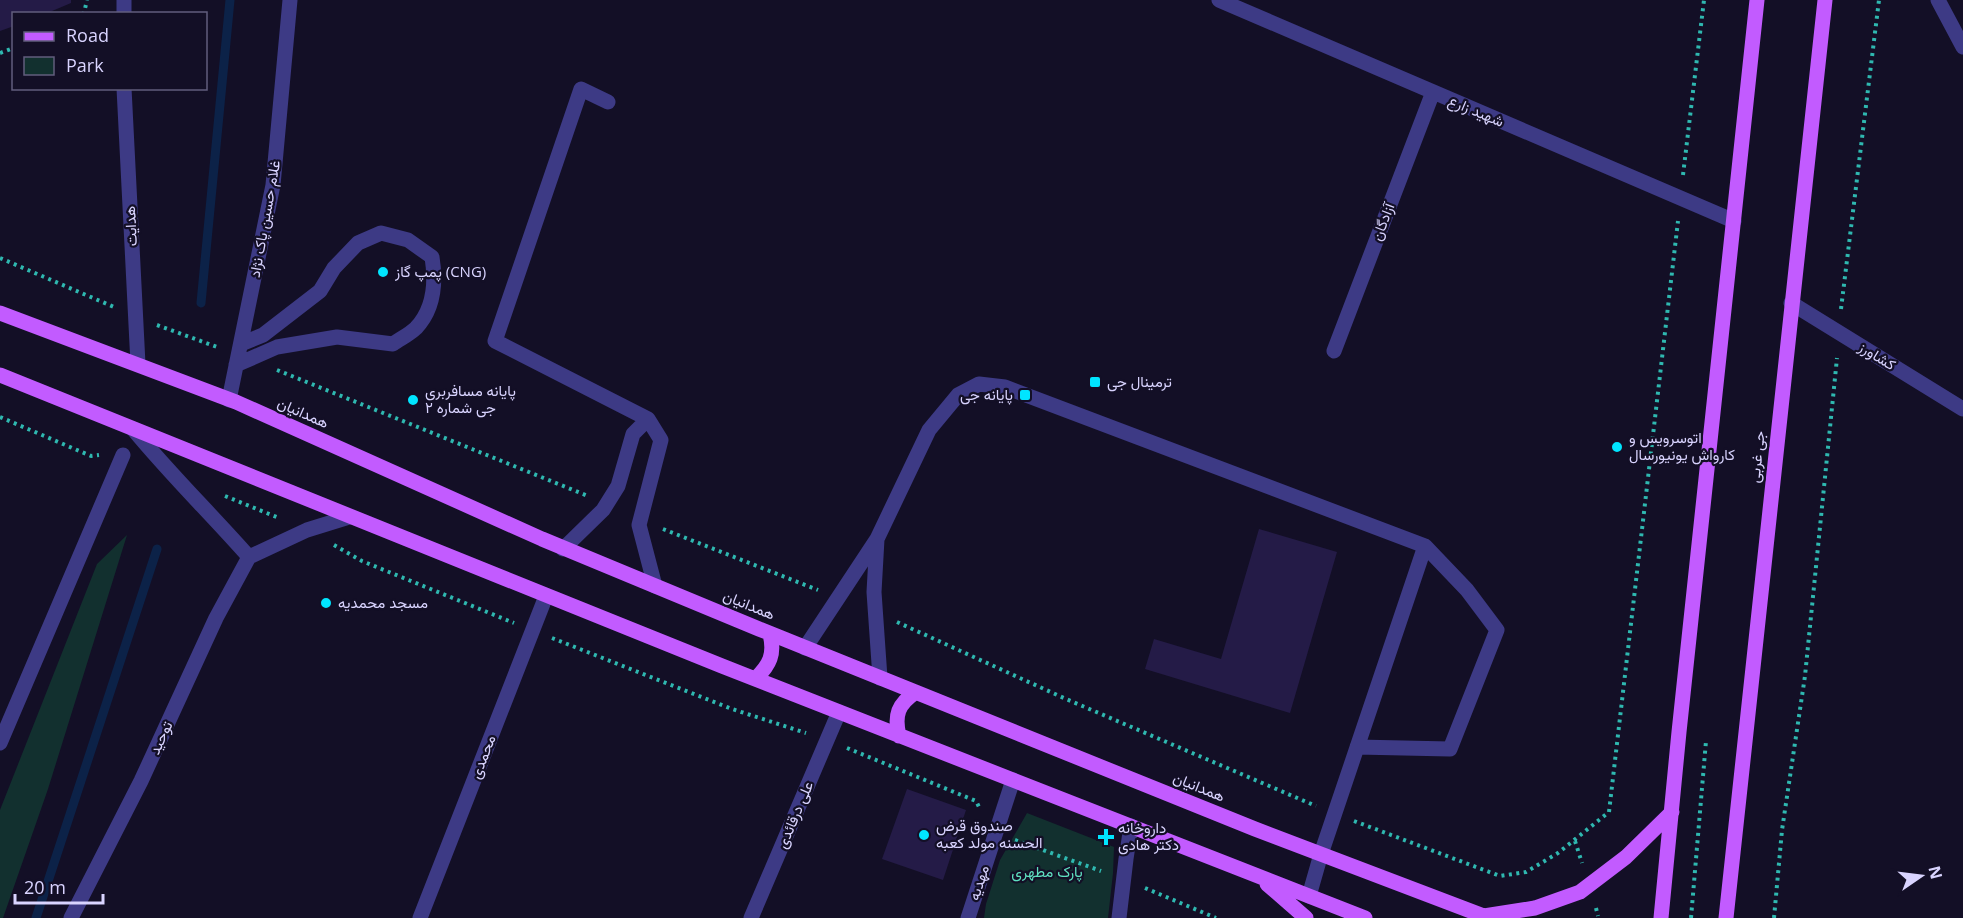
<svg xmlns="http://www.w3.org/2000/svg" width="1963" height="918" font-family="'Open Sans',Vazirmatn,sans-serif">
<rect width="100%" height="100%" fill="#130f26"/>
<path fill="#12302f" d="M127,535l-79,254 -45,129h-3v-108l97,-246z
M1027,813l87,34 -1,26 -5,45h-124l2,-14 14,-44z"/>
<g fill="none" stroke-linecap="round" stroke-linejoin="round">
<path stroke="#0c2248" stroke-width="9" d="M201,303l29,-303
M36,918l121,-369"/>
</g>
<path fill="#241b47" d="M0,0h71v3l-26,11h-31v12l-14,5z
M1259,529l78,23 -47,161 -145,-44 9,-30 67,20z
M907,789l59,21 -23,70 -61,-21z"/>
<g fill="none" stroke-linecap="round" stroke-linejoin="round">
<path stroke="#2fb8b0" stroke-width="4" stroke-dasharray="3 4.5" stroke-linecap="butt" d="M82,14l2,-1 3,-13
M0,53l14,-5
M1683,175l21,-175
M0,258l114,49
M1841,309l38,-309
M157,325l60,22
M277,370l311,126
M0,417l91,39 8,-1
M225,496l54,22
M663,529l155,61
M334,545l28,16 152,62
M897,622l169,77 250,107
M552,638l180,71 74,24
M847,748l129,53 4,8
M1354,821l146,55 26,-4 32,-19 51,-41 69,-591
M1015,840l86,31
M1575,841l7,22
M1145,888l71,30
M1596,908l2,8
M1691,918l15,-177
M1774,918l8,-88 23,-154 32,-318"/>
<path stroke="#3d3a85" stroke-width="15" d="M124,0v14
M1219,0l515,221
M1938,0l25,47
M124,88l14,276
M608,102l-27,-13 -86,252 153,78 13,21 -22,85 16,61
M1791,303l172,106
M1334,351l99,-259
M236,365l41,-18 60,-10 56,7c7,-5 17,-10 23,-16 19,-20 20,-46 16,-71l-24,-17 -27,-7 -23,10 -24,25 -14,23 -57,44 -22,9
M229,400l44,-215 17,-185
M133,429c37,45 78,85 116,128
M877,539l-3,53 6,86
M563,549l40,-39 15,-24 15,-52 15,-15
M805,648l72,-109 52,-109 29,-35 21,-11 26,3 420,159 -104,308 -12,42
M0,743l123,-288
M1357,747l93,2 47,-119 -30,-40 -42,-44
M71,918l70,-137 75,-163 33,-61 58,-27 42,-13
M420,918l126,-322
M751,918l88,-206
M968,918l45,-138
M1119,918l7,-59 5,-33"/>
<path stroke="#c25bff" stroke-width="15" d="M0,313l236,89 306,137 217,90 496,200 234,89
M0,375l722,291 643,252
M755,679c15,-14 20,-25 15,-45
M899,736c-5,-21 -1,-32 17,-44
M1267,884l39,34
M1484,916l51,-8 45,-16 46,-35 46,-45
M1661,918l18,-186 78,-732
M1726,918l99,-918"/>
</g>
<g fill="#00e5ff" stroke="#130f26" stroke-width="2">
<circle cx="383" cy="272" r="6"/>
<rect x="1089" y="376" width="12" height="12" rx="3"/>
<rect x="1019" y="389" width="12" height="12" rx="3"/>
<circle cx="413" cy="400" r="6"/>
<circle cx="1617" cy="447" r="6"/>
<circle cx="326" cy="603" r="6"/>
<circle cx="924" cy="835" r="6"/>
<path d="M1103 828h6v6h6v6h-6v6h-6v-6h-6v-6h6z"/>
</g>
<g text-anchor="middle" stroke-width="4.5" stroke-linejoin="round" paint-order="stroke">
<g font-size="15" fill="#d9d4ff" stroke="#130f26">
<text transform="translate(1476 111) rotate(23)" y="5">شهید زارع</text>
<text transform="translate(265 219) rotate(-80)" y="5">غلام حسین پاک نژاد</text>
<text transform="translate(1383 222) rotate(-69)" y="5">آزادگان</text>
<text transform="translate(131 226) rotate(-93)" y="5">هدایت</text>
<text transform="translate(1877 356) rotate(32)" y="5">کشاورز</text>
<text transform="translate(303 413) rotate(24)" y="5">همدانیان</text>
<text transform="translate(1757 457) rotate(-84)" y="5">جی غربی</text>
<text transform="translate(749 605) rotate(22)" y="5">همدانیان</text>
<text transform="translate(161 738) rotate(-65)" y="5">توحید</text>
<text transform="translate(483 757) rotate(-69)" y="5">محمدی</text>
<text transform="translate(1199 787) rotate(22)" y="5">همدانیان</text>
<text transform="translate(795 815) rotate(-67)" y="5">علی درقائدی</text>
<text transform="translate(979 883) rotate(-72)" y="5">مهدیه</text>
</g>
<g font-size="15" fill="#d9d4ff" stroke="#130f26" text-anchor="start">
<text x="395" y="277">پمپ گاز (CNG)</text>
<text x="1107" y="387">ترمینال جی</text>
<text x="425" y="396">پایانه مسافربری<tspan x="425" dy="17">جی شماره ۲</tspan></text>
<text x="1013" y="400" text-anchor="end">پایانه جی</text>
<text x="1629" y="443">اتوسرویس و<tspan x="1629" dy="17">کارواش یونیورسال</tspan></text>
<text x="338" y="608">مسجد محمدیه</text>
<text x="936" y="831">صندوق قرض<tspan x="936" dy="17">الحسنه مولد کعبه</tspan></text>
<text x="1118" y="833">داروخانه<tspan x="1118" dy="17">دکتر هادی</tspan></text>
</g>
<g font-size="15" fill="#5fe0c0" stroke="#130f26">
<text x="1047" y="877">پارک مطهری</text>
</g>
</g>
<rect x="12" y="12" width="195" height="78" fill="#130f26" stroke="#625e7d" stroke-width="1.5"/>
<rect x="24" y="32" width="30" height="9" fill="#c25bff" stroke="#625e7d" stroke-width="1.5"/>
<text x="66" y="42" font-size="18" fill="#d9d4ff">Road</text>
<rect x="24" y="57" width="30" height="18" fill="#12302f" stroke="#625e7d" stroke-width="1.5"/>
<text x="66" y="72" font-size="18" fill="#d9d4ff">Park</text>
<g transform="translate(1921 876) rotate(76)" stroke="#130f26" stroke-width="4.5" paint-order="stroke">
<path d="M0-4.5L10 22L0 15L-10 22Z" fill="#d9d4ff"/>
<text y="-9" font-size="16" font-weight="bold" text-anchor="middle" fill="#d9d4ff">N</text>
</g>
<path d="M15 894v9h88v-9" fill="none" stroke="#d9d4ff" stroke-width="3"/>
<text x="24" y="894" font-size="18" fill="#d9d4ff" stroke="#130f26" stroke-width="4.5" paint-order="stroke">20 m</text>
</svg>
